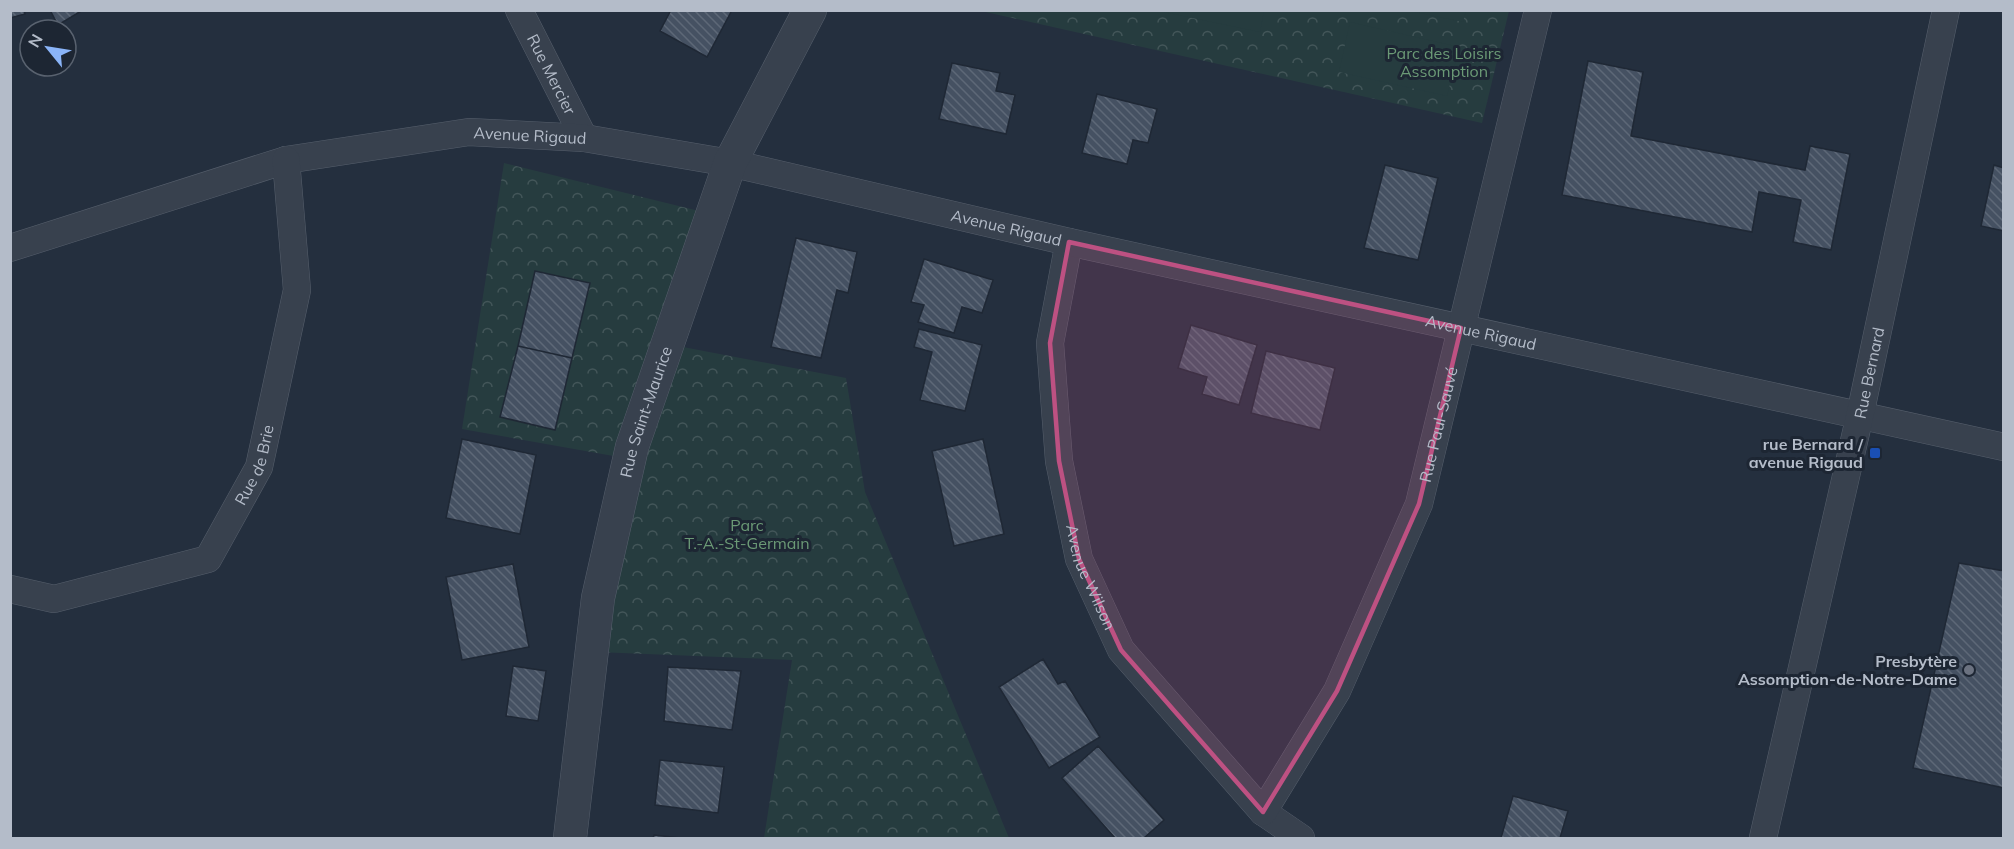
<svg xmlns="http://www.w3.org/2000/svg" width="2014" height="849" font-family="Mulish,sans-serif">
<defs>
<pattern id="forest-crowns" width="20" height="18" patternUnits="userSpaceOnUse" patternTransform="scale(1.5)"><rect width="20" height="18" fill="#263c3f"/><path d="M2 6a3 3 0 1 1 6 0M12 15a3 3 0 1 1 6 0" fill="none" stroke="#435659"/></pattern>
<pattern id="building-back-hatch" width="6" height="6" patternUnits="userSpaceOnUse" patternTransform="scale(1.5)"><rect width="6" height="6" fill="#455162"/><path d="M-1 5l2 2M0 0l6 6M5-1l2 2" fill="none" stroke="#5d6877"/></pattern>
</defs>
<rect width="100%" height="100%" fill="#242f3e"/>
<path fill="url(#forest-crowns)" d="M981,11h528l-27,112z
M504,163l195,48 -37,132 184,35 19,114 144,346h-245l28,-178 -195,-8 39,-192 -174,-31z"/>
<path fill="#263c3f" d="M1159,11h105l-4,21z
M1410,11l56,-1v1l-3,11z
M1350,22l109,25 -12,49 -108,-24z"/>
<path fill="url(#building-back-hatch)" stroke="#1f2835" stroke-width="1.5" d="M10,10h14l1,4 -15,4z
M50,10h33l-25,15z
M671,10h61l-25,47 -47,-26z
M1588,61l55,11 -12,64 174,34 5,-24 40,8 -19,96 -38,-8 8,-42 -42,-8 -7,40 -190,-37z
M952,63l48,10 -4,18 19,4 -9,39 -67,-15z
M1097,94l60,15 -9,34 -15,-3 -6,24 -45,-11z
M1385,165l53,13 -20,82 -54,-12z
M1994,165l10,3v63l-23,-5z
M796,238l61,14 -9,41 -11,-3 -16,68 -50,-11z
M924,259l69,21 -11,33 -20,-6 -8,26 -36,-11 6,-17 -13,-3z
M535,271l55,12 -18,75 -54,-12z
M1191,325l66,20 -18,60 -37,-11 5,-17 -29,-9z
M919,329l63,16 -17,66 -45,-11 12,-48 -18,-5z
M518,346l54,12 -17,72 -55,-13z
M1266,351l69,17 -15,62 -69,-17z
M462,439l74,16 -16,79 -74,-16z
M983,439l21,95 -50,12 -22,-95z
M1959,563l45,8v217l-91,-20z
M513,564l16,83 -67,13 -16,-83z
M1043,659l15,25 7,-3 35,56 -51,31 -50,-81z
M513,666l33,5 -8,50 -32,-5z
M668,667l73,4 -9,59 -68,-9z
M1098,746l66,74 -20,18h-29l-53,-60z
M660,760l64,7 -6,46 -63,-8z
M1513,796l55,15 -8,27h-59z
M654,835l26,3h-27z"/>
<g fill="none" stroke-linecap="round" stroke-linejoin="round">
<defs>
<g id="minor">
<path id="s1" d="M519,10l65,128"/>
<path id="s2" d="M1069,242l-19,101 9,118 20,98 42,91 142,162 38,26"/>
<path id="s3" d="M10,248l276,-88 183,-28 115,6 146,25 339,79 935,205"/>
<path id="s4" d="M10,589l44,10 154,-40 51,-92 38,-177 -11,-130"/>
<path id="s5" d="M1263,812l74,-121 82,-187 119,-494"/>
<path id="s6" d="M1763,838l97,-423 86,-405"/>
</g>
<g id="tertiary">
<path id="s7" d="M570,838l28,-240 34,-151 98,-284 80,-153"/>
</g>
</defs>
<use href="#minor" stroke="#565f6c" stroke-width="28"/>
<use href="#tertiary" stroke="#565f6c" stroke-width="34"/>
<use href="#minor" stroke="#38414e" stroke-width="27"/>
<use href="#tertiary" stroke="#38414e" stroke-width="33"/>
</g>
<path fill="#bd5182" fill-opacity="0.2" stroke="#bd5182" stroke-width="4.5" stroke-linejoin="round" d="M1069,242l392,86 -42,176 -82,187 -74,121 -142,-162 -42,-91 -20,-98 -9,-118z"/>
<rect fill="#1a4fb4" stroke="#1d2633" stroke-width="2" x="1869" y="447" width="12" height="12" rx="3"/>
<circle fill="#6b7280" stroke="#1d2633" stroke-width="2" cx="1969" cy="670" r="6"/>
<g text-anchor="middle" stroke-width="6" stroke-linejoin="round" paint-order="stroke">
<g font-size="16" fill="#6b9a76" stroke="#1d2633">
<text x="1444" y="59">Parc des Loisirs<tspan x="1444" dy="18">Assomption</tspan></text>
<text x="747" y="531">Parc<tspan x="747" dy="18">T.-A.-St-Germain</tspan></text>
</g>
<g font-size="16" fill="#b4bcc9" stroke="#1d2633">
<text dy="6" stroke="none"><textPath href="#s1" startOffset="72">Rue Mercier</textPath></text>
<text dy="6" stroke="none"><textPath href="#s3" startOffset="536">Avenue Rigaud</textPath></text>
<text dy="6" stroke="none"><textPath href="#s3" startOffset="1022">Avenue Rigaud</textPath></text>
<text dy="6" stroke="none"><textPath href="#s3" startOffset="1508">Avenue Rigaud</textPath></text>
<text dy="6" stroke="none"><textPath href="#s6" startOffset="477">Rue Bernard</textPath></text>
<text dy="6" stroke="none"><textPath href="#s7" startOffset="434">Rue Saint-Maurice</textPath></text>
<text dy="6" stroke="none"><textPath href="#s5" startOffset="428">Rue Paul-Sauvé</textPath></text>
<text dy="6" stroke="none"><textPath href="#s4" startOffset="310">Rue de Brie</textPath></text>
<text dy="6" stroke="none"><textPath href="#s2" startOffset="342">Avenue Wilson</textPath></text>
</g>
<g font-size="16" font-weight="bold" fill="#b4bcc9" stroke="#1d2633" text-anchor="end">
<text x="1863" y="450">rue Bernard /<tspan x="1863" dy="18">avenue Rigaud</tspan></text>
<text x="1957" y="667">Presbytère<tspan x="1957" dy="18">Assomption-de-Notre-Dame</tspan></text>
</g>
</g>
<rect width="2014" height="849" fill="none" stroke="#b4bcc9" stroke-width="24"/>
<g transform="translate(48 48) rotate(300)"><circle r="28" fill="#1d2633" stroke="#59626f" stroke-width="1.5"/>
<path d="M0-4.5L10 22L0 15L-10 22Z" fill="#8ab4f8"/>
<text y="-9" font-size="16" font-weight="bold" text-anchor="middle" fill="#b4bcc9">N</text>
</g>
</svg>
